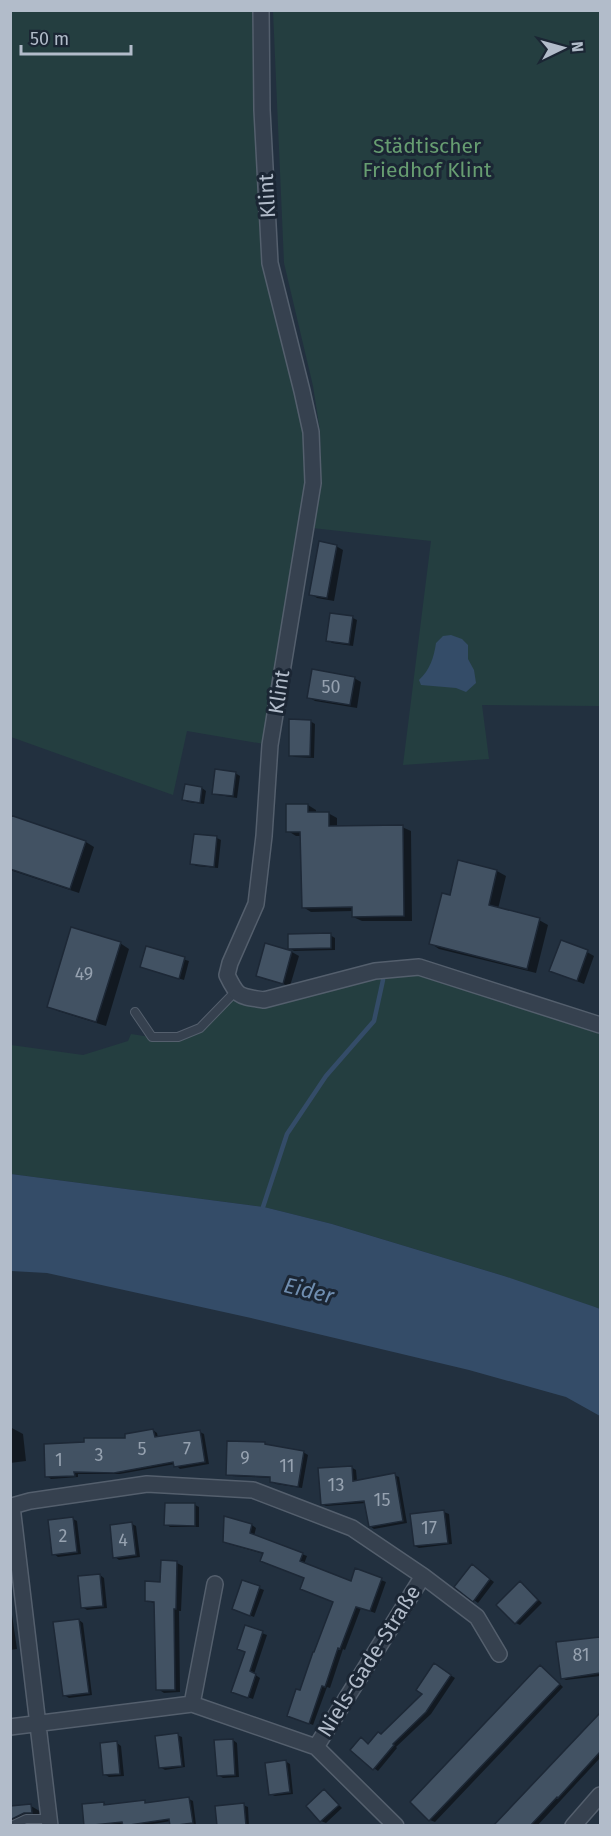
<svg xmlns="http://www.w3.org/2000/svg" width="611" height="1836" font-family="'Fira Sans',sans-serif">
<rect width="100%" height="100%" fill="#22303f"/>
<path fill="#243e40" d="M10,11h251l9,252 32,128 11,92 -43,262 -83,-14 -14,64 -162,-58z
M273,11h327v695l-118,-1 7,54 -86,6 28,-224 -119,-13 9,-45 -1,-52 -7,-45 -29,-123z
M419,967l181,58v284l-96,-33 -172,-52 -68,-17 -253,-33v-129l72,10 45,-14 3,-7c23,4 51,8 70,-7 13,-10 23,-24 34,-35l12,5z"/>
<path fill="#344c68" d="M451,635l11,4 6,6v14l6,11 2,13 -10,9 -10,-4 -35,-3 -2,-5c11,-10 15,-23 17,-37l7,-7z
M11,1174l253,33 68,17 172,52 91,31 5,2v107l-34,-19 -97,-27 -218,-52 -204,-45 -36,-2z"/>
<path fill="#0007" d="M336,546l7,4 -9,51 -17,-3 -6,-4z
M353,618l4,2 -4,26 -21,-3 -4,-3z
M354,678l7,4 -4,26 -42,-7 -7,-4z
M310,721l5,3 -1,34 -19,-1 -5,-2z
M235,773l5,3 -3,22 -19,-3 -4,-2z
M186,786l16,2 4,3 -2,13 -16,-2 -4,-2z
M288,805h20l8,5v4l12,-1 9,5v10l65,-1 9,4 1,90h-50l-9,-4v-6l-42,1 -8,-5 -2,-71h-5l-8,-5z
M10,817l76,25 8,5 -15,46 -69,-23z
M217,838l4,2 -3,28 -22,-2 -4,-3z
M460,862l37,9 9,5 -8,33 41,11 9,5 -12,48 -97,-24 -9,-6 21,-46z
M330,935l5,3v12l-41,1 -5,-3z
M120,943l9,6 -23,77 -48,-15 -10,-5z
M266,945l26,7 7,4 -9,30 -26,-7 -7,-4z
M147,948l42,13 -5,19 -42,-13z
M587,952l7,4 -10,28 -33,-13z
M10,1427l13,7 3,27 -16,2z
M153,1430l4,3 1,5 42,-6 4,2 5,30 -29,5 -5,-5 -55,10h-42v3l-27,2 -4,-3 80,-36z
M268,1446l35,6 5,3 -6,33 -26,-4 -5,-3 1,-3 -40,-2 -4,-2z
M351,1467l5,3 1,11 37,-6 5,2 8,46 -33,6 -4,-3 -4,-23 -40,3 -4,-2z
M166,1504l29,1 4,2v20h-29l-4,-3z
M444,1512l5,2 3,30 -33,4 -4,-2z
M73,1519l4,2 4,33 -23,3 -4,-3z
M132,1524l4,2 4,31 -21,3 -4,-3z
M252,1525l4,3 -2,8 53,20 -3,8 48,19 4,-13 30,12 -11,31 -14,-5 -16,42 -2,-1 -13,39 -3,-1 -14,38 -20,-8 42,-115 -29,-24 -42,-24 -35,-10z
M162,1562l15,1 6,3 -2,45h-2l1,81 -16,1 -6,-4 -2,-85 -10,-4 15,-17z
M477,1569l17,13 -16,21 -4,-3z
M100,1575l4,3 3,30 -20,2 -5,-3z
M524,1586l18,17 -22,22 -4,-2z
M259,1588l5,2 -10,27 -16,-6z
M10,1601l7,48 -7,1z
M79,1620l4,3 9,72 -23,3 -5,-3z
M246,1627l21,8 -13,39 6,4 -7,21 -20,-7 13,-40z
M600,1639v37l-34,4 -4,-2 -4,-35z
M434,1665l21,13 -24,36 -35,33 1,1 -19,23 -4,-3 -5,-23 13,-10 42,-41z
M545,1670l18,17 -128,135 -5,-2z
M600,1715v43l-63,68h-42z
M177,1735l5,2 3,30 -20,3 -5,-3z
M233,1740l4,3 2,34 -16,1 -5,-3z
M117,1743l4,3 3,30 -15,1 -5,-3z
M285,1761l5,3 3,30 -18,2 -5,-2z
M324,1791l18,17 -16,15 -5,-2z
M189,1799l4,2 3,24 -24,1 -1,-5 -31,5 -17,-2 -36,2 17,-23 4,3 36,-5 5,3z
M243,1805l5,2 1,19h-31z
M31,1806l12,7v6h-6l-13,7h-14v-18z"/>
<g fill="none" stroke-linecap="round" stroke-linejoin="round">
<path stroke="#344c68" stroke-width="4.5" d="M263,1207l24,-73 39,-58 48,-55 9,-41"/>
</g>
<path fill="#425263" stroke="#1d2836" stroke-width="1.5" d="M319,541l18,4 -10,53 -18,-3z
M330,613l23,3 -4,28 -23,-3z
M312,669l43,8 -5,28 -43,-7z
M289,719l22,1 -1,36h-21z
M215,769l21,3 -3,24 -21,-2z
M185,784l17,3 -2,16 -18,-3z
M286,804h22v8h21v14l74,-1 1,91 -52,1v-10l-50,1 -2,-76h-14z
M10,815l76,26 -16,48 -60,-20z
M194,834l23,2 -3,31 -24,-3z
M458,860l39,10 -8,35 51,13 -13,51 -98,-25 13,-51 8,2z
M71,927l50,15 -25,80 -49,-15z
M331,933v15l-43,1v-15z
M561,940l27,10 -11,31 -28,-10z
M265,943l27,8 -9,33 -27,-8z
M146,946l39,11 -6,22 -39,-12z
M153,1429l2,8 45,-7 5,32 -31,5 -1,-5 -59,11 -40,-1 1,4 -30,1 -1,-33 40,-2v-4h41v-4z
M227,1441l38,1v2l39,7 -6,36 -28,-5v-5l-44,-2z
M352,1466l1,15 42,-8 8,48 -34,6 -5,-26 -43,4 -3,-37z
M165,1503h30v23l-31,-1z
M444,1510l4,33 -34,3 -4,-32z
M224,1516l28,8 -2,9 53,20 -3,8 51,20 4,-13 27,10 -12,33 -14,-4 -16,42 -2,-1 -13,39 -3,-1 -13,38 -22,-8 9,-27 4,1 13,-38h1l19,-50 -33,-13 4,-11 -44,-17 3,-8 -40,-11z
M73,1517l4,35 -25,3 -4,-35z
M132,1522l4,33 -23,3 -3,-33z
M161,1560l16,1 -1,48h-2l1,81h-19l-2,-88 -9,-1v-20l15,1z
M472,1564l18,15 -17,23 -19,-15z
M100,1574l3,32 -22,2 -3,-32z
M242,1580l18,6 -10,30 -18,-7z
M520,1581l18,19 -23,24 -19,-19z
M79,1619l10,74 -26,3 -10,-74z
M245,1625l18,6 -13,40 6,3 -8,24 -17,-6 14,-40 -8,-3z
M600,1637v36l-39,6 -5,-37z
M434,1663l17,12 -25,37 -33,32 1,1 -21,25 -23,-20 11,-13 7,7 10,-12 3,2 41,-40 -6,-4z
M540,1665l20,19 -131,137 -19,-19z
M600,1713v39l-42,46 -1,-1 -27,29h-37z
M178,1733l4,33 -23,2 -4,-32z
M233,1739l2,36 -18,1 -3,-36z
M117,1741l3,33 -17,1 -3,-32z
M286,1760l4,32 -21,3 -4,-32z
M324,1789l15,16 -19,17 -14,-16z
M189,1797l4,26 -23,3 -1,-7 -46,7 -1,-4 -38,4 -2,-22 22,-2v3l41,-5v3z
M244,1803l2,23h-29l-2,-20z
M31,1804l1,9h-8l-14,7v-14z"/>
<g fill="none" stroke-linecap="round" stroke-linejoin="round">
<defs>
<path id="lane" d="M135,1012l17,25h26l22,-9 35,-36
M11,1826l15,-7h23"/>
<path id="street" d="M261,10l1,100 8,153 32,128 9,41 2,51 -43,262 -6,91 -8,68 -26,59 -3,12c11,23 12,21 37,25l111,-29 44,-4 181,58
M423,1576l54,41 22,37
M192,1704l23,-120
M10,1727l182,-23 124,43 80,79
M50,1826l-38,-320 18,-5 117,-17 106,6 99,38 71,48 -107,171
M573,1826l27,-31"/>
</defs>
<use href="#lane" stroke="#545f6d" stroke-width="10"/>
<use href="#street" stroke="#545f6d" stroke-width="18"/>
<use href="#lane" stroke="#36414f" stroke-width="8"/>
<use href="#street" stroke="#36414f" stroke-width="15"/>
</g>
<g text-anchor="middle" stroke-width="6" stroke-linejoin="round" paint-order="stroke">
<g font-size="18" fill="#96a2b0">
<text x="331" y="693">50</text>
<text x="84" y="980">49</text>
<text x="142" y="1455">5</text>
<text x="187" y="1455">7</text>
<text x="99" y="1461">3</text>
<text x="245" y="1464">9</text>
<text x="59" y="1466">1</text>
<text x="287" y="1472">11</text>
<text x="336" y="1491">13</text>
<text x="382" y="1506">15</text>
<text x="429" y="1534">17</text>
<text x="63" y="1542">2</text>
<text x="123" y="1546">4</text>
<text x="581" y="1661">81</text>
</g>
<g font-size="21" fill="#679d71" stroke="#1b2634">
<text x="427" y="153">Städtischer<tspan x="427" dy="24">Friedhof Klint</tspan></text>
</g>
<g font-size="21" fill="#b2bcca" stroke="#1b2634">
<text transform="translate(267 196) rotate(-93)" y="7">Klint</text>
<text transform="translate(279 692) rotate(-81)" y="7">Klint</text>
<text transform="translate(369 1661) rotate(-58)" y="7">Niels-Gade-Straße</text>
</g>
<g font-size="22" font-style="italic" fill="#708eb0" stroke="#1b2634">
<text transform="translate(309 1290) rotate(14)" y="8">Eider</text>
</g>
</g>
<rect width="611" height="1836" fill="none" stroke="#b2bcca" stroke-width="24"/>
<g transform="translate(563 48) rotate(85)" stroke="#1b2634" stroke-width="4.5" paint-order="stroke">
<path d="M0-4.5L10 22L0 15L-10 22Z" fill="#b2bcca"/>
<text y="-9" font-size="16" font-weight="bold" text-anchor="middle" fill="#b2bcca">N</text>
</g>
<path d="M21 45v9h110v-9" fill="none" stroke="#b2bcca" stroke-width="3"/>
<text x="30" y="45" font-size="18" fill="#b2bcca" stroke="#1b2634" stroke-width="4.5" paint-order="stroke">50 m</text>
</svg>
